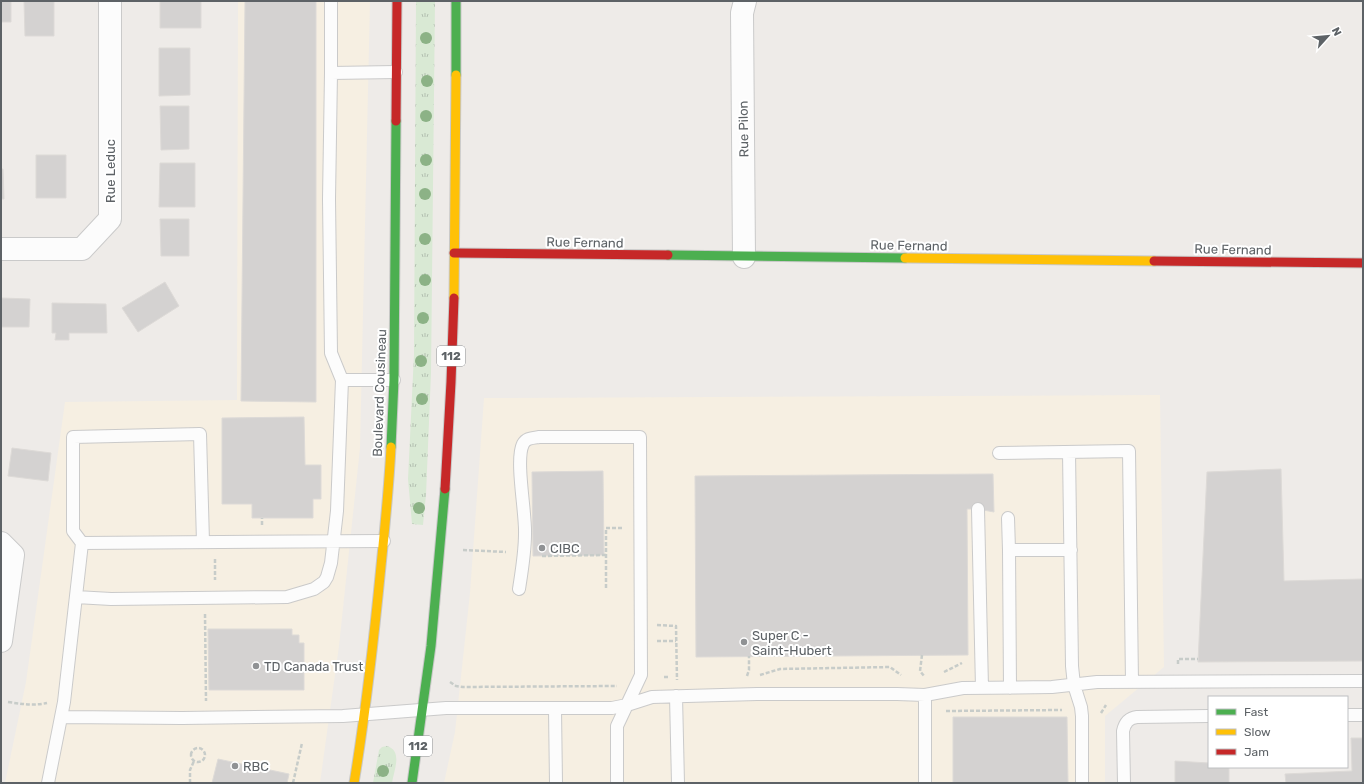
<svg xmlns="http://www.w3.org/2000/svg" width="1364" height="784" font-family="Rubik,sans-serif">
<defs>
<pattern id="grass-tufts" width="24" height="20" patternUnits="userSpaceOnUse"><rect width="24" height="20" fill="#d9e9d4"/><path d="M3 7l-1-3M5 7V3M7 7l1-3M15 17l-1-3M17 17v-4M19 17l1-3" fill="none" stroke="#b3c0b0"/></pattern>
</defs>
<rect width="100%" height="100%" fill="#eeebe8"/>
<path fill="#f6efe2" d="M238,1h132l-10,447 -21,198 -19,137h-315l21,-101 39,-280 172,-2z
M1160,395l4,272 -59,49v67h-661l11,-51 15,-139 14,-195z"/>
<path fill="url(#grass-tufts)" d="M416,1h19l-4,372 -5,122 -3,30 -11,-1 -4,-45 6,-125z
M387,746c16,5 7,24 5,37h-19l6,-33 3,-3z"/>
<path fill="#d4d2d1" stroke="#dddad7" d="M1,1h10v21h-10z
M24,1h30v35h-29z
M160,1h41v27h-41z
M245,1h71v401l-75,-1z
M159,48h31v47l-31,1z
M160,106h29v43l-28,1z
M36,155h30v43h-30z
M160,163h35v44h-36z
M1,169h2l1,30h-3z
M160,219h29v37h-28z
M165,282l14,24 -41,26 -16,-24z
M1,298l29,1 -1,28h-28z
M52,303l54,1 1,29h-38v7h-14l1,-7h-4z
M304,417l1,48h16v34h-8v19h-61v-14h-30v-86z
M12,448l39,5 -3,28 -40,-5z
M1281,469l3,112 79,-2v82l-165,1 9,-190z
M603,471l1,84 -71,1 -1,-84z
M993,474l1,38 -16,-3h-11l1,146 -272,2 -1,-181z
M208,629h84v6h7v8h5v47h-95z
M953,717h114l1,66h-115z
M1351,738h12v45h-77l-1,-9 67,-3z
M218,759l71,15 -2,9h-75z
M1175,761l34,2v4h20v16h-54z"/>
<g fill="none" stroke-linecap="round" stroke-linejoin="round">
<defs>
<path id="lane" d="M331,73l65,-1
M342,380h52
M1069,452l3,214 2,19 7,22 1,9v67
M999,453l130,-2 3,231
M978,509l4,179
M1008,518l1,32
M82,543l-9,-12v-94l127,-3 3,108
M519,589c3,-19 6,-37 6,-55 1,-21 -10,-74 -2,-90 3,-6 9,-6 16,-7h101l1,238 -24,51v57
M76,597l35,2 176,-2 27,-8 10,-7 3,-5 4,-14 6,-52 5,-131 -11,-27 -2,-154 2,-126v-72
M1010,688l-1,-138h62
M925,695v88
M676,696l2,87
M555,709l1,74
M1347,715h16
M61,717l121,1 161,-2 103,-8h166l15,-3 25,-8 105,-3h140l28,1 38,-7 89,-1 45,-5 266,-1
M48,783l16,-81 18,-159 302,-2
M1124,783l-1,-52c2,-9 6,-13 14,-14l72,-1"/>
<path id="street" d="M1,249h81l28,-30v-218
M744,257l-2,-244 3,-12
M1,543l12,12 -12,86"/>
<path id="fast" d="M456,75v-74
M668,255l237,3
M391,447l3,-67 2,-259
M412,783l19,-137 14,-157"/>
<path id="slow" d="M905,258l249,3
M454,298l2,-223
M354,783c12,-72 20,-145 27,-217 4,-40 8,-79 10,-119"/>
<path id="jam" d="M396,121l1,-120
M454,253l214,2
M1154,261l209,2
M445,489l6,-107 3,-84"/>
</defs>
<use href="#lane" stroke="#cacaca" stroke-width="14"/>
<use href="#street" stroke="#cacaca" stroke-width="24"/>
<use href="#fast" stroke="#c8c8c7" stroke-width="11"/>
<use href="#slow" stroke="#c8c8c7" stroke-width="11"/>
<use href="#jam" stroke="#c8c8c7" stroke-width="11"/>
<path stroke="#c7ccc9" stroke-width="2.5" stroke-dasharray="4 2" stroke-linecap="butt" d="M262,525v-7
M463,550l43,2
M542,556l64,-1
M215,559v21
M606,588v-60h17
M205,614l1,87
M657,625l19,1 1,54
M657,641h19
M922,655l-2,16 4,5
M1178,664v-5h20
M944,672l18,-9
M760,675l20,-6 110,-2 11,8
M747,676l2,-6v-14
M664,677h5
M450,682l6,4 7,1 154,-1
M8,702c14,2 25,4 39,1
M946,711l116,-1
M1101,713l5,-8
M191 755a7 7 0 1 1 14 0a7 7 0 1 1-14 0Z
M190,783v-13l4,-9
M293,783l9,-40"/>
<use href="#lane" stroke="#fcfcfc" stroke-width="12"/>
<use href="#street" stroke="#fcfcfc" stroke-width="22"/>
<use href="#fast" stroke="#4caf50" stroke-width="9"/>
<use href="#slow" stroke="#ffc107" stroke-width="9"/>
<use href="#jam" stroke="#c62828" stroke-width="9"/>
</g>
<g fill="#8cb286">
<circle cx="426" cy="38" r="6"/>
<circle cx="427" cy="81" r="6"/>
<circle cx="426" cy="116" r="6"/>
<circle cx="426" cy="160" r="6"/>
<circle cx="425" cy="194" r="6"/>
<circle cx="425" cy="239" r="6"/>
<circle cx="425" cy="280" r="6"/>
<circle cx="423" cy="318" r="6"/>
<circle cx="421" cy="361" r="6"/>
<circle cx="422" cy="399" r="6"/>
<circle cx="419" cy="508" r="6"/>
<circle cx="383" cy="771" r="6"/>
</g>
<g fill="#909294" stroke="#fff" stroke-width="1.5">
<circle cx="542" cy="548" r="4"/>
<circle cx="744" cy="642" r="4"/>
<circle cx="256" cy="666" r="4"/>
<circle cx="235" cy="766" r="4"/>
</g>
<g text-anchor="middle" stroke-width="4" stroke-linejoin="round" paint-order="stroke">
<g fill="#fff" stroke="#8e9194" stroke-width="1">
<rect x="437" y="346" width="28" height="20" rx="3"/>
<rect x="404" y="736" width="28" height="20" rx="3"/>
</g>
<g font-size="12" font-weight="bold" fill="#5d6266">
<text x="451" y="360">112</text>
<text x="418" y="750">112</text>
</g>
<g font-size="13" fill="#5d6266" stroke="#fff">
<text transform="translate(743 129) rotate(-91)" y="5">Rue Pilon</text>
<text transform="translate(110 171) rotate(-90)" y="5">Rue Leduc</text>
<text transform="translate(585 242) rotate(1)" y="5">Rue Fernand</text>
<text transform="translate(909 245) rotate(1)" y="5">Rue Fernand</text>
<text transform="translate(1233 249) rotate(1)" y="5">Rue Fernand</text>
<text transform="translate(379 393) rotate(-88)" y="5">Boulevard Cousineau</text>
</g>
<g font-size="13" fill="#5d6266" stroke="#fff" text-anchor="start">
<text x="550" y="553">CIBC</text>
<text x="752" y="640">Super C -<tspan x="752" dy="15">Saint-Hubert</tspan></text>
<text x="264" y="671">TD Canada Trust</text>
<text x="243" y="771">RBC</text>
</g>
</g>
<rect width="1364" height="784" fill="none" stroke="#5d6266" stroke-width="4"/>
<rect x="1208" y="696" width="140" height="72" fill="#ffffff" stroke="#bec0c2"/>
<rect x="1216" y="709" width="20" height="6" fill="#4caf50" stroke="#bec0c2"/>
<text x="1244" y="716" font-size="12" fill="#5d6266">Fast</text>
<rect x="1216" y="729" width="20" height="6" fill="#ffc107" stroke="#bec0c2"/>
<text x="1244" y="736" font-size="12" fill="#5d6266">Slow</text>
<rect x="1216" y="749" width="20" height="6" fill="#c62828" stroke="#bec0c2"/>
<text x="1244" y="756" font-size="12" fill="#5d6266">Jam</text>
<g transform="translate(1328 36) rotate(63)" stroke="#ffffff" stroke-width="3" paint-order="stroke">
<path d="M0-3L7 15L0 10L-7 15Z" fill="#5d6266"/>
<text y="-6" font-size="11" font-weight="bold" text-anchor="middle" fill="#5d6266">N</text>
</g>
</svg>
